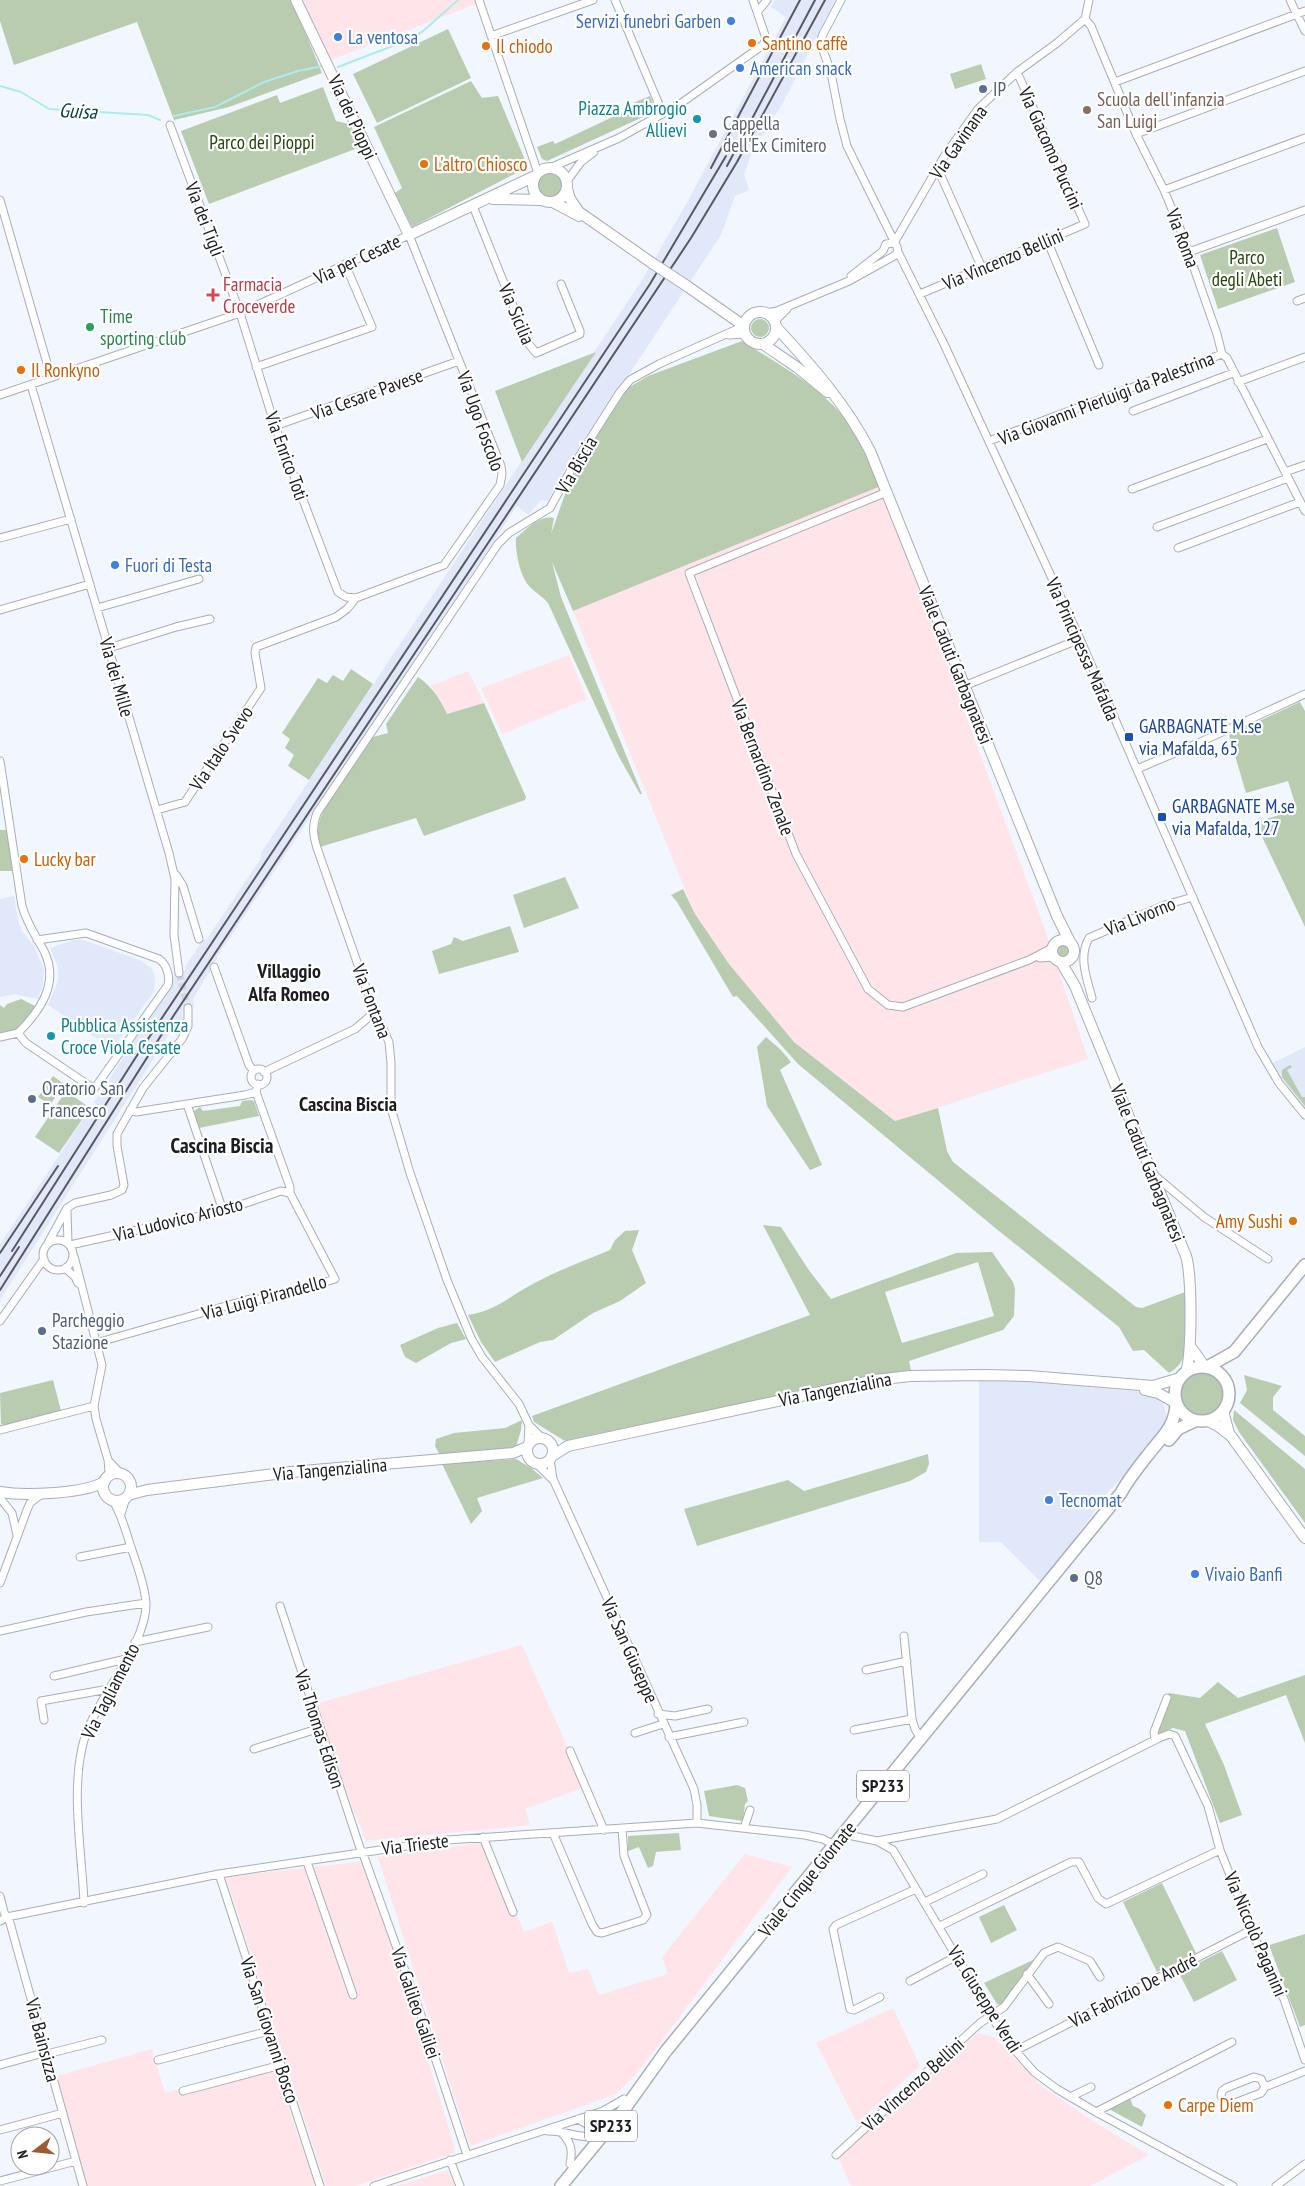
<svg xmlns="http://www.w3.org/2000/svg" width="1305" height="2186" font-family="'PT Sans Narrow',sans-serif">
<rect width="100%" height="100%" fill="#f2f6fe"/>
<path fill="#e0e8fa" d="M775,0h60l-51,101 -32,51 -8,22 5,16 -14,6 -14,39 -93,141 -9,9 -56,87 -15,29 -7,-1 -13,15 -11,-9 -300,451v2l-24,40 1,8 -12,3 1,11 -5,-1 -178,280v-56l92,-138 3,1 1,-3 -2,-2 79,-119v-9l12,-3v-4l18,-27 4,-1 54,-81v-5l383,-576 45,-78 97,-182 -15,-10z
M14,896l4,25 4,10 12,15 10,24 -1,14 -5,15 -23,-5 -15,3v-98z
M73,940h10l57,20 12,9 3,8 -1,15 -42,57 -64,-44 10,-24v-14l-8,-19z
M1305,1047v66l-36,-48z
M979,1378l167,14 17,11 3,10 1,7 -11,23 -48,49 -65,92 -42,-42h-22z"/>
<path fill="#ffe4e9" d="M303,0h183l-155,60z
M881,486l163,441 44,132 -192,62 -102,-79 -65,-78 -34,-50 -122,-303z
M569,655l18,44 -85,35 -21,-46z
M468,671l16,32 -37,11 -5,-12 -12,-16z
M522,1645l63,142 -60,22 5,16 -164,16 -54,-136z
M486,1842l38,90 28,-10 17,51 19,-4 11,26 69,-21 -6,-17 83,-103 47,13 -153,204 -23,23 -146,52 -92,-289z
M366,1861l89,287 -1,5 -99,33h-29l-100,-309z
M893,2008l27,58 -63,57 -41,-80z
M978,2033l16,4 46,48 56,38 53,32 -59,31h-239l-14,-30z
M152,2049l13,44 109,-30 41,123h-228l-30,-110z
M448,2170l7,16h-59z"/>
<path fill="#b9ccb0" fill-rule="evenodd" d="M0,0h292l30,73 -93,34 -55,13 -37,-98 -123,43 -14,-44z
M448,29l23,49 -94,45 -24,-49z
M981,64l5,15 -31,10 -5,-15z
M471,81l11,17 16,-2 30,71 -116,60 -17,-34 7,-5 -28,-61z
M323,87l13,34 13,3 9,24 -149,56 -28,-73 96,-36 3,8z
M650,96l6,15 -109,50 -5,-2 -5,-12 16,-6 2,3 79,-37 -1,-4z
M537 185a13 13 0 1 1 26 0a13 13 0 1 1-26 0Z
M1277,228l18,54 -77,27 -18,-54z
M751 328a9 9 0 1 1 18 0a9 9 0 1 1-18 0Z
M742,341c34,22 74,43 101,75 17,19 27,47 38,70l-308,125 -21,-49 9,35 81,197h-2l-21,-37 -71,-154c-6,-7 -13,-11 -18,-16 -10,-10 -15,-36 -14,-49 11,-9 23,-23 38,-20l-3,16 21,-60 56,-86 20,-12z
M596,352l-74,110 -27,-71z
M351,669l22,15 -64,96 -21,-14 6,-11 -9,-7 5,-9 -8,-6 36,-55 9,5 6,-8 10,6z
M418,677c14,10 22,21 29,37l37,-11 42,94 -1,3 -101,36 -8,-18 -96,29c-4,-12 -2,-24 3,-36l50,-74 15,-4 -2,-9z
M1300,702l5,9v216l-50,-105 42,-12 -9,-29 -42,12 -17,-58z
M0,830h11l6,41h-17z
M565,877l14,31 -55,20 -11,-33z
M683,889l12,25 34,50 65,78 101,79 43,-13 9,43 6,11 183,145 6,1 43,-16v60c-2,9 -7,16 -16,21l-25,-23 -11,1 -14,-24 -125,-100 -196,-163 -61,-68 -4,1 -56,-95 -6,-7z
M510,926l9,26 -80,22 -7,-23 19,-7 3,-7 9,4z
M1057 951a6 6 0 1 1 12 0a6 6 0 1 1-12 0Z
M21,999l16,8 -17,22 -20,4v-28l4,3 3,-4z
M766,1037l15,13 10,12 -11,8 42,95 -12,5 -43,-64 -10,-59z
M1290,1065l2,2 -5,3 15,27h3v9l-23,-29v-7z
M53,1076l11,8 -14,21 -12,-8z
M66,1091l24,17 -31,45 -24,-16z
M251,1100l3,1 5,15 -60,12 -5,-17 6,-4 3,4 37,-5 2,-5z
M763,1225l18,2 27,42 23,30 125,-46 36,-1 21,30 2,7 -1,27 -11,14 -94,31 2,9 -35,5 -311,66 -31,-19 -2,-6 278,-101zM978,1262l16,54 -92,27 -17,-51z
M639,1230l-7,20 14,33 -26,18 -27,12 -40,27 -13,2 -45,20 -14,-20 -13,-27c24,-4 36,-14 56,-26 27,-16 57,-27 86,-39l5,-10 10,-9z
M457,1323l9,16 -15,4 -35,20 -11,-6 -5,-12 38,-17z
M1177 1394a25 25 0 1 1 50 0a25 25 0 1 1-50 0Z
M1244,1375l38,11 -9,11v13l32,26v20l-65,-53 7,-13z
M53,1380l8,31 -53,14 -7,-1 -1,-31z
M1234,1410l71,59v54l-66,-91 -6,-12z
M522,1420l-1,10 -5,17 -76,8 -5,-9 1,-7 18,-6 51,-5z
M928,1454l1,10 -3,8 -16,9 -213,65 -13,-37 104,-29 16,11z
M516,1459l15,9 12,10 -66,20 5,13 -11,13 -29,-60z
M1305,1675v68l-19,-48 -81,29 19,41 18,50 -22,8 -35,-92 -12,-3 -13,5 -4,-2 13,-38 31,5 18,-16 20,16z
M737,1785l8,3 3,13 -3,3 -2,17 -34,-5 -5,-25z
M679,1833l2,17 -25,2 -3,14 -5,2 -9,-21 -11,4v-15z
M1162,1883l34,70 -39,19 -34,-70z
M1004,1905l13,25 -26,13 -12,-26z
M1305,1934v91l-5,2 -31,-82z
M1222,1951l15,29 -43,22 -15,-29z
M1035,1959l-34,46 -4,-1 -13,-21z
M1130,2098l3,8 7,3 6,6 -4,12 -33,-18z"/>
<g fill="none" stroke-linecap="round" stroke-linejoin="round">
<path stroke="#abecee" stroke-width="2" d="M338,67l65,-25 19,-10 36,-32
M0,86l21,6 28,17 99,6 12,5
M174,116l41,-9 49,-25 34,-11 24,-5"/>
<path stroke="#d2d5dd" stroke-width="7" stroke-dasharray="7 3.5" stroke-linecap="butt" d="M179,973l9,35"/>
<defs>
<path id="street" d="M479,0l59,173
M615,0l48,114
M1290,0l15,31
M758,11l9,-11
M1085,19l6,7 45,108 28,56 17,41 36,103 5,20 5,4 78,153
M1085,19l4,-19
M491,36l102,-36
M1115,82l190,-71
M1136,134l169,-63
M937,167l45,101
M550,168l69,-30 61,-34 83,-59 3,-7 -13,-38
M567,181l14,-19 13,-10
M1164,190l141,-52
M0,200l51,177
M473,206l55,137 8,10 44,-19v-3l-19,-47
M1047,240l52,125
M894,243l51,-88 33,-46 39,-37 40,-29 28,-24
M898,252l46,92 136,295 178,408 21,36 26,32
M1189,252l116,-42
M851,276l32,-25 3,-7 8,-1
M920,294l165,-70 -68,-152
M1297,301l8,-3
M766,313l11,-2 72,-30 45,-25 4,-4 -1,-5 -50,-101 -7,-27 -9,-46 -10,-29 1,-8 19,-36
M775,321l12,-12
M729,335l16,-1
M256,367l116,-40 -27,-63
M1238,382l67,-25
M31,385l138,468 6,26 -1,56 5,38
M0,395l240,-82 169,-78 92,231 1,8 -2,11 -56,80 -88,33 -10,-1 -8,-5 -63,-166 -35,-113 -70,-188
M1133,411l100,-38
M275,426l184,-65
M989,441l233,-87
M1285,472l20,-7
M1132,489l135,-50
M887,492l-198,81 107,281 72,135 20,16 15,2 126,-47 23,-12
M1157,527l131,-49
M0,538l71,-19
M1178,548l122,-46
M97,608l102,-29
M0,610l90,-26
M109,648l67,-21 34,-8
M964,686l116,-47
M0,761l22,145c6,20 13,28 22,45 16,32 -4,60 -26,82
M1137,769l59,-25 109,-50
M157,810l28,-8 76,-114 -6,-35 1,-6 80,-30 11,-8 9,-11
M176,875l7,11 16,53
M1040,958l14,-1
M214,967l35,98 5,6
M1092,998c-5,-19 -14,-41 -3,-60l76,-33 28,-8
M18,1033l8,10 68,46 74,-104c2,-9 -1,-20 -9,-26l-73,-26 -49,7
M0,1037l18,-4
M251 1077a8 8 0 1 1 16 0a8 8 0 1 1-16 0Z
M264,1072l91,-43 21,-18
M256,1092l34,95v6
M187,1104l36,107
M130,1110l6,2 109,-17 11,-3 2,-8
M1154,1175l50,42 64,42
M67,1211l1,32
M43 1255a15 15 0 1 1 30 0a15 15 0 1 1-30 0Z
M47,1245l20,-37 8,-5 36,-8 11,-5 2,-5 -7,-39v-12l26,-46 39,-49 6,-13v-18
M70,1245l153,-34 58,-20 9,2 45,86 -66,20h-19l-66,19
M74,1256l28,109 -8,41 2,13 12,41
M65,1268l10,9 3,6
M0,1321l44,-62
M96,1343l84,-24
M0,1430l94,-24
M542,1438l-13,-13 -10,-21 -37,-47 -11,-19 -24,-58 -37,-107 -19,-65v-45l-2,-21 -19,-43 -53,-151c-4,-13 -5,-22 0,-35l181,-269 11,-11 41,-25 23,-42 47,-74 10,-12 29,-16 85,-38
M528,1444l1,-19
M550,1459l3,20 141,310 3,16v18
M537,1464l15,15
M107,1478l2,-6 -1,-12 12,13
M0,1498l12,15 5,22
M121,1514l5,-16
M80,1557l51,-10
M0,1583l27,-73 3,-7 13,-10
M280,1606l81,245
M0,1631l86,-19 60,-9
M904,1636l8,83 3,10 6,9
M135,1642l73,-15
M866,1670l41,-9
M54,1676l72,-17
M658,1714l17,2 33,-7
M44,1720l-3,-19 68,-12
M854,1730l58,-11
M635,1733l28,-9
M669,1737l75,-15
M1155,1740l-1,-8 13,-34
M254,1749l66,-21
M570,1751l34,79
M744,1828l6,-18
M553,1833l39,91 5,8 5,1 41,-13 4,-5 -23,-59 -2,-27
M843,1834l34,7 16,9 113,190 28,32 23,17 39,23 137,74
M483,1837l30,75
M877,1841l120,-22 162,-81 10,-4 6,2 33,70 12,44 47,118 17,31 21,61
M362,1851l60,167 45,137
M307,1862l46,133
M219,1874l101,312
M0,1896l4,16 6,11 73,263
M925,1902l58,-28
M84,1903c-2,-51 -14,-114 0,-163 12,-42 63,-95 62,-137 -1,-16 -7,-32 -12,-47 -7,-19 -11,-40 -22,-57
M0,1921l7,-4 212,-43 228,-34 250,-17 108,12 18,4 11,6
M940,1926l131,-64h8l19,36 8,6 114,-54
M1027,1974l22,30
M910,1981l47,-25
M880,1997l-26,13 -4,-1 -17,-80 3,-4 80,-36
M1015,2051l236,-121
M47,2054l55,-14
M158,2060l111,-29
M0,2065l47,-13
M1265,2087l-4,-8 -7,-2 -28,11 -4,3 -1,5 4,7 7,1 29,-11 4,-6 40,-16
M183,2091l98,-26
M1070,2097l21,-10
M1096,2112l136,-70
M578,2119l12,7 3,15
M0,2130l63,-17
M547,2131c18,-1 34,9 51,5l4,-4
M560,2131c11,11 13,18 10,33
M836,2155l144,-132 24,-16 40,-54 14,-6 32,14 10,16
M450,2160l10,26
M0,2181l76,-20
M374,2186l229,-75 21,-12
M1276,2186l29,-22"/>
<path id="secondary" d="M296,0l113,235 126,-59
M533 185a17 17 0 1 1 34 0a17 17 0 1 1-34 0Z
M567,189l3,10 9,13 73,51
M493,199l48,1
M553,202l26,14
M687,286l57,40
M744 328a16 16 0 1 1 32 0a16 16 0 1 1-32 0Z
M776,327c35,38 70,77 94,124l187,465 13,26
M763,344l35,24 29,24
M1052 951a11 11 0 1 1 22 0a11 11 0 1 1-22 0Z
M1061,962l14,24 111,270c6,20 6,97 0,116
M1190,1346l15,21
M1145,1390l13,3 18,10
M1223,1411l6,22
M1208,1421l10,5 13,10 74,102
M527 1451a13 13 0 1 1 26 0a13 13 0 1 1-26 0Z
M552,1456l16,-10 307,-66 35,-4 76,-1 43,1 124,10 27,-8
M103 1487a14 14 0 1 1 28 0a14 14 0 1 1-28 0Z
M0,1492c23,4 87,2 105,-11
M128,1495l19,-5 144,-18 222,-19 14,-6"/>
<path id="primary" d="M1175 1394a27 27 0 1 1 54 0a27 27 0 1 1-54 0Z
M1207,1367l27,-15 71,-87
M1169,1440l9,-11 17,-8
M561,2186l65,-79 40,-56 455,-558c8,-15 19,-28 30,-42 12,-15 24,-25 25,-47"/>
</defs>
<use href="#street" stroke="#a8adb7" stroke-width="9"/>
<use href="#secondary" stroke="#a8adb7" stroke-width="12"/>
<use href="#primary" stroke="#a8adb7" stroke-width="14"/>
<use href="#street" stroke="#fff" stroke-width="7"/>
<use href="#secondary" stroke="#fff" stroke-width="10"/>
<use href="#primary" stroke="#fff" stroke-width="11"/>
<path stroke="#57595e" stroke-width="2" d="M727,166l88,-166
M711,168l89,-168
M12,1251l124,-194 514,-773 76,-128
M0,1253l58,-87
M0,1276l19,-29
M0,1290l174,-275 517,-777 46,-76 88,-162"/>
<defs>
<path id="secondary-bridge" d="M652,263l35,23"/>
</defs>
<use href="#secondary-bridge" stroke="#a8adb7" stroke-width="12" stroke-linecap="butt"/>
<use href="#secondary-bridge" stroke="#fff" stroke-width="10"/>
</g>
<g fill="#3f7fe0" stroke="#fff" stroke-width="2">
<circle cx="731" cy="21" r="5"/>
<circle cx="338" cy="37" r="5"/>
<circle cx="740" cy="68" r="5"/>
<circle cx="115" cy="565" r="5"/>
<circle cx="1049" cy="1500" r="5"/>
<circle cx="1195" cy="1574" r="5"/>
</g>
<g fill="#e8710a" stroke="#fff" stroke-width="2">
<circle cx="752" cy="43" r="5"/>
<circle cx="486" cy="46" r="5"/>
<circle cx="424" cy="164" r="5"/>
<circle cx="21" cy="370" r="5"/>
<circle cx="24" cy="859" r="5"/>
<circle cx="1293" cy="1221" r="5"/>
<circle cx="1168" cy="2105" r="5"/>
</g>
<g fill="#5c6f8a" stroke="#fff" stroke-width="2">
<circle cx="983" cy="89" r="5"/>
<circle cx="32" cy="1099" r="5"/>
<circle cx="42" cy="1331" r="5"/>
<circle cx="1074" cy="1578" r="5"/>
</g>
<circle fill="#8d6e63" stroke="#fff" stroke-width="2" cx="1087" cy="110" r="5"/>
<g fill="#0f9aa8" stroke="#fff" stroke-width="2">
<circle cx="697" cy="119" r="5"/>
<circle cx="51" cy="1036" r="5"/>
</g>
<circle fill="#6b7280" stroke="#fff" stroke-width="2" cx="713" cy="134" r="5"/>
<path fill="#e0444e" stroke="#fff" stroke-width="2" d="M210.5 287.5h5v5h5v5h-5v5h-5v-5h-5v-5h5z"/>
<circle fill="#2e9e5b" stroke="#fff" stroke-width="2" cx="90" cy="327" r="5"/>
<g fill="#1a4fb4" stroke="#fff" stroke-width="2">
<rect x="1124" y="732" width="10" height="10" rx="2.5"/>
<rect x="1157" y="812" width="10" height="10" rx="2.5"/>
</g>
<g text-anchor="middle" stroke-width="4.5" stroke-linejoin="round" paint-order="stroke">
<g fill="#fff" stroke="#5f6063" stroke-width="1">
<rect x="857" y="1770.5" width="52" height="31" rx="4"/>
<rect x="585" y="2110.5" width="52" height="31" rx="4"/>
</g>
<g font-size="18" font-weight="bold" fill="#1a1c20">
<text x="883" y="1792">SP233</text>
<text x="611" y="2132">SP233</text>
</g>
<g font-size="19" fill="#366cbe" stroke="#fff" text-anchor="start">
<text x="721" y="28" text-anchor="end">Servizi funebri Garben</text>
<text x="348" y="44">La ventosa</text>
<text x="750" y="75">American snack</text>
<text x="125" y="572">Fuori di Testa</text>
<text x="1059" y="1507">Tecnomat</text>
<text x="1205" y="1581">Vivaio Banfi</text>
</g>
<g font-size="19" fill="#c56008" stroke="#fff" text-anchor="start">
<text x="762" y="50">Santino caffè</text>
<text x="496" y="53">Il chiodo</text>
<text x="434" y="171">L'altro Chiosco</text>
<text x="31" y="377">Il Ronkyno</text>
<text x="34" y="866">Lucky bar</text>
<text x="1283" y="1228" text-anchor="end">Amy Sushi</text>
<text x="1178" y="2112">Carpe Diem</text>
</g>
<g font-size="19" fill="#4e5e75" stroke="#fff" text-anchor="start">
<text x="993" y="96">IP</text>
<text x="42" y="1095">Oratorio San<tspan x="42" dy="22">Francesco</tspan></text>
<text x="52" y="1327">Parcheggio<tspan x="52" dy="22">Stazione</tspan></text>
<text x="1084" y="1585">Q8</text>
</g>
<g font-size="19" fill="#785e54" stroke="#fff" text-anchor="start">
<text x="1097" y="106">Scuola dell'infanzia<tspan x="1097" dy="22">San Luigi</tspan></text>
</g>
<g font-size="19" fill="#0d838f" stroke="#fff" text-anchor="end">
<text x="687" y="115">Piazza Ambrogio<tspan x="687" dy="22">Allievi</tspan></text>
<text x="61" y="1032" text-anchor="start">Pubblica Assistenza<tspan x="61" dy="22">Croce Viola Cesate</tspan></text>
</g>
<g font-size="19" fill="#1a1c20" stroke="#fff">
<text transform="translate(353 117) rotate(65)" y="7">Via dei Pioppi</text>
<text transform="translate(958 142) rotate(-55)" y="7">Via Gavinana</text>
<text transform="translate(1051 148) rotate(66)" y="7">Via Giacomo Puccini</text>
<text transform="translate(205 219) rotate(69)" y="7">Via dei Tigli</text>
<text transform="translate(1183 238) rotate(69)" y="7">Via Roma</text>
<text transform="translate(357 259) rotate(-25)" y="7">Via per Cesate</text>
<text transform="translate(1003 259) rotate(-23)" y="7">Via Vincenzo Bellini</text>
<text transform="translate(517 314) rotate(67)" y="7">Via Sicilia</text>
<text transform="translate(367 394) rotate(-20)" y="7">Via Cesare Pavese</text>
<text transform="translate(1106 398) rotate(-21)" y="7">Via Giovanni Pierluigi da Palestrina</text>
<text transform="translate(481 421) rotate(70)" y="7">Via Ugo Foscolo</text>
<text transform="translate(287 456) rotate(70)" y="7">Via Enrico Toti</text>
<text transform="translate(576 465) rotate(-60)" y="7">Via Biscia</text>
<text transform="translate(1083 649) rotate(66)" y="7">Via Principessa Mafalda</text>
<text transform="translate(956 665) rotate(68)" y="7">Viale Caduti Garbagnatesi</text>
<text transform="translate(117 677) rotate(74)" y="7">Via dei Mille</text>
<text transform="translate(221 748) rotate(-56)" y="7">Via Italo Svevo</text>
<text transform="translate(763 767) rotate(69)" y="7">Via Bernardino Zenale</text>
<text transform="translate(1140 916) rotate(-22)" y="7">Via Livorno</text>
<text transform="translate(372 1001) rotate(69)" y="7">Via Fontana</text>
<text transform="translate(1148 1163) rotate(68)" y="7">Viale Caduti Garbagnatesi</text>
<text transform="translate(178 1219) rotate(-14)" y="7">Via Ludovico Ariosto</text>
<text transform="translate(264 1297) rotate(-15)" y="7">Via Luigi Pirandello</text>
<text transform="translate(835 1389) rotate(-11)" y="7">Via Tangenzialina</text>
<text transform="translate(330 1469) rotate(-5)" y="7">Via Tangenzialina</text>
<text transform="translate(630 1650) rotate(66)" y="7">Via San Giuseppe</text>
<text transform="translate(110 1691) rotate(-63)" y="7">Via Tagliamento</text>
<text transform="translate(320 1729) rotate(72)" y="7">Via Thomas Edison</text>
<text transform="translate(415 1844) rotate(-7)" y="7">Via Trieste</text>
<text transform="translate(807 1879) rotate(-51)" y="7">Viale Cinque Giornate</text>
<text transform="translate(1256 1934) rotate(67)" y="7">Via Niccolò Paganini</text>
<text transform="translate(1133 1990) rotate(-27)" y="7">Via Fabrizio De André</text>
<text transform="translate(985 1999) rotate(58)" y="7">Via Giuseppe Verdi</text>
<text transform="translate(416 2003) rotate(71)" y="7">Via Galileo Galilei</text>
<text transform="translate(270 2030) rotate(72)" y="7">Via San Giovanni Bosco</text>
<text transform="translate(43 2040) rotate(75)" y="7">Via Bainsizza</text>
<text transform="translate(913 2084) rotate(-42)" y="7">Via Vincenzo Bellini</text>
</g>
<g font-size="19" fill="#5b616d" stroke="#fff" text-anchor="start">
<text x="723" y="130">Cappella<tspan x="723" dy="22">dell'Ex Cimitero</tspan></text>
</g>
<g font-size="19" fill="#22460a" stroke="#fff">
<text x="262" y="149">Parco dei Pioppi</text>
<text x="1247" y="264">Parco<tspan x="1247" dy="22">degli Abeti</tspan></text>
</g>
<g font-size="19" fill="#be3a42" stroke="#fff" text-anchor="start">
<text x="223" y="291">Farmacia<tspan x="223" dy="22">Croceverde</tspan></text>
</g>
<g font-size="19" fill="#27864d" stroke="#fff" text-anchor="start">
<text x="100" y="323">Time<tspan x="100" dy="22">sporting club</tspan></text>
</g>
<g font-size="19" fill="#164399" stroke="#fff" text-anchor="start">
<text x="1139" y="733">GARBAGNATE M.se<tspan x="1139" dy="22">via Mafalda, 65</tspan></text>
<text x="1172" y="813">GARBAGNATE M.se<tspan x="1172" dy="22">via Mafalda, 127</tspan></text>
</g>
<g font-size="20" font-style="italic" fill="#024143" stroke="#fff">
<text transform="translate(78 111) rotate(3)" y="7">Guisa</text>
</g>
<g font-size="20" font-weight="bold" fill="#1a1c20" stroke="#fff">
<text x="289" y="978">Villaggio<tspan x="289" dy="23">Alfa Romeo</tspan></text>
<text x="348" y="1111">Cascina Biscia</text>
</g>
<g font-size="21" font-weight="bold" fill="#1a1c20" stroke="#fff">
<text x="222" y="1153">Cascina Biscia</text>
</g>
</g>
<g transform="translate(35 2151) rotate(254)"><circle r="24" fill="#ffffff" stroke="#a3a4a6"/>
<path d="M0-4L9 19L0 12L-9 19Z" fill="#a05a2f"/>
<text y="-8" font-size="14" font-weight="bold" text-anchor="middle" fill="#1a1c20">N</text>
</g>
</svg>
